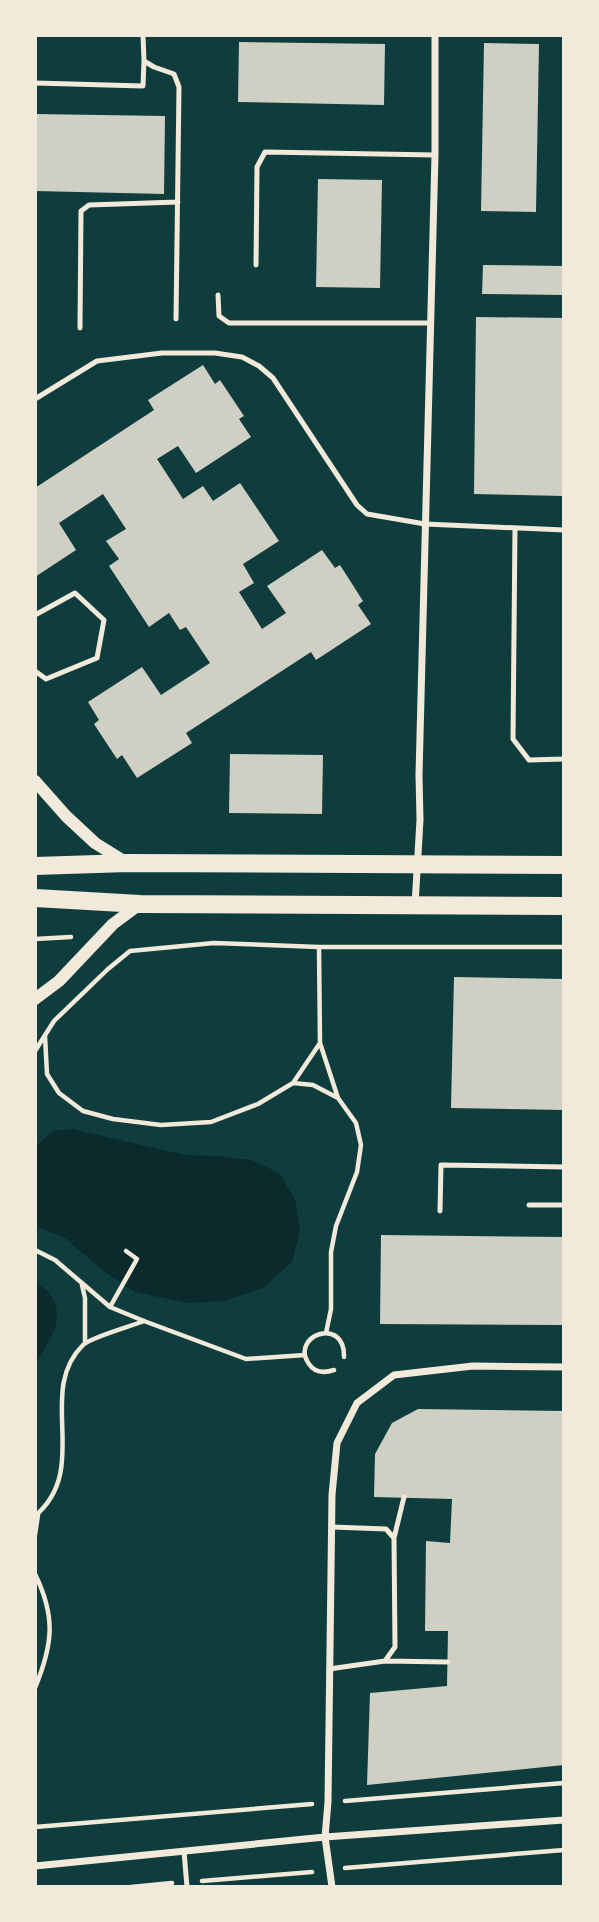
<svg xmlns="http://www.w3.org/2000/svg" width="599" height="1922" font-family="Cabin,sans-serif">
<rect width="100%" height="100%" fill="#0f3d3e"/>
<path fill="#0a2a2b" d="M72,1129l113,26 31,1 35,4 28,13 16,26 5,32 -8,31 -29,26 -39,13 -36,2 -53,-11 -33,-22 -37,-32 -30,-12v-79l18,-16z
M35,1283c28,13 26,39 12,62 -2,5 -7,10 -9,15 -2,5 -2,12 -3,17z"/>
<path fill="#cfcfc3" d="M239,42l146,2 -1,61 -146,-3z
M484,43l55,1 -3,168 -55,-1z
M35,114l130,2 -1,78 -129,-3z
M318,179l64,1 -2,108 -64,-1z
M483,265l81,1v29l-82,-1z
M476,317l88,1v178l-90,-2z
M203,365l12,19 5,-4 24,36 -5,3 12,18 -55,36 -18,-27 -21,13 26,40 20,-13 10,15 27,-18 39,58 -36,23 11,19 -15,9 23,37 24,-16 -19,-27 55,-36 13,18 5,-3 23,36 -5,4 13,19 -55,36 -5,-8 -125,81 6,10 -55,35 -15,-23 -5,4 -23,-35 5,-4 -11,-18 54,-35 19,28 49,-32 -24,-36 -6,3 -11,-17 -20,14 -40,-61 10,-7 -13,-18 20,-12 -23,-35 -44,29 17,27 -41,27v-89l119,-78 -6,-10z
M230,754l93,1 -1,59 -93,-1z
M454,977l110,2v131l-113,-2z
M381,1235l183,2v88l-184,-1z
M418,1409l146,2v354l-197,20 3,-92 77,-7 1,-55h-23l1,-90 24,2 2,-44 -78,-2 1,-43 17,-31z"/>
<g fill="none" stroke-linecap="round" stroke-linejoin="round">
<path stroke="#f1e9da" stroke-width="4.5" d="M35,939l36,-2
M319,947h245
M320,1043l18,55 18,25 5,22 -4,27 -21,54 -5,26v57l-5,24
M35,1051l19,-30 54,-52 22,-18 84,-8 105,4 1,96 -27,40 -35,21 -47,18 -50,3 -48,-6 -30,-8 -24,-18 -12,-19 -2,-38
M293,1083l20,2 25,13
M35,1250l20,10 55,47 34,14 102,38 59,-4
M82,1285l3,13v45
M110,1307l27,-48 -11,-8
M334,1370c-9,3 -19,3 -25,-6 -20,-28 36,-49 35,-7
M35,1516c57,-48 0,-124 48,-171 8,-8 49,-19 61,-24
M35,1535l3,-20
M35,1574c21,43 18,70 0,114
M345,1801l219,-18
M35,1827l277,-23
M345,1868l219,-18
M202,1881l110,-9
M131,1887l41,-4"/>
<path stroke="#f1e9da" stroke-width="5" d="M143,35l1,26 10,6 20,7 5,13 -3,232
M35,83l108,3 1,-25
M256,265l1,-98 8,-15 170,3
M218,295l1,21 10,7h201
M80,328l1,-117 8,-6 89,-3
M35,399l62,-38 65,-8h53l27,4 17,9 14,12 84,127 10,9 58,10 139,6
M515,528l-2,211 16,21 35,-1
M35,615l40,-22 29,27 -7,38 -51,21 -11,-8
M529,1205h35
M440,1211l1,-46 123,2
M394,1538l10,-41
M385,1661l63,1
M329,1669l56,-8 10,-14 -1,-109 -8,-9 -54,-2
M184,1851l3,36"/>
<path stroke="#f1e9da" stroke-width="7" d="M415,905l5,-85 -1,-45 16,-620v-120
M35,1866l290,-29 239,-17
M332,1887l-7,-50 3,-35 4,-307 5,-52 20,-40 37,-28 79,-9 91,1"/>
<path stroke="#f1e9da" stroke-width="12" d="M35,781l31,35 29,27 32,20
M35,999l24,-18 54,-57 27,-20"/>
<path stroke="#f1e9da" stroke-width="18" d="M35,866l93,-3 436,2
M35,898l105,6 424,2"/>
</g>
<rect width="599" height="1922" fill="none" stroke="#f1e9da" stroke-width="74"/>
</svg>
